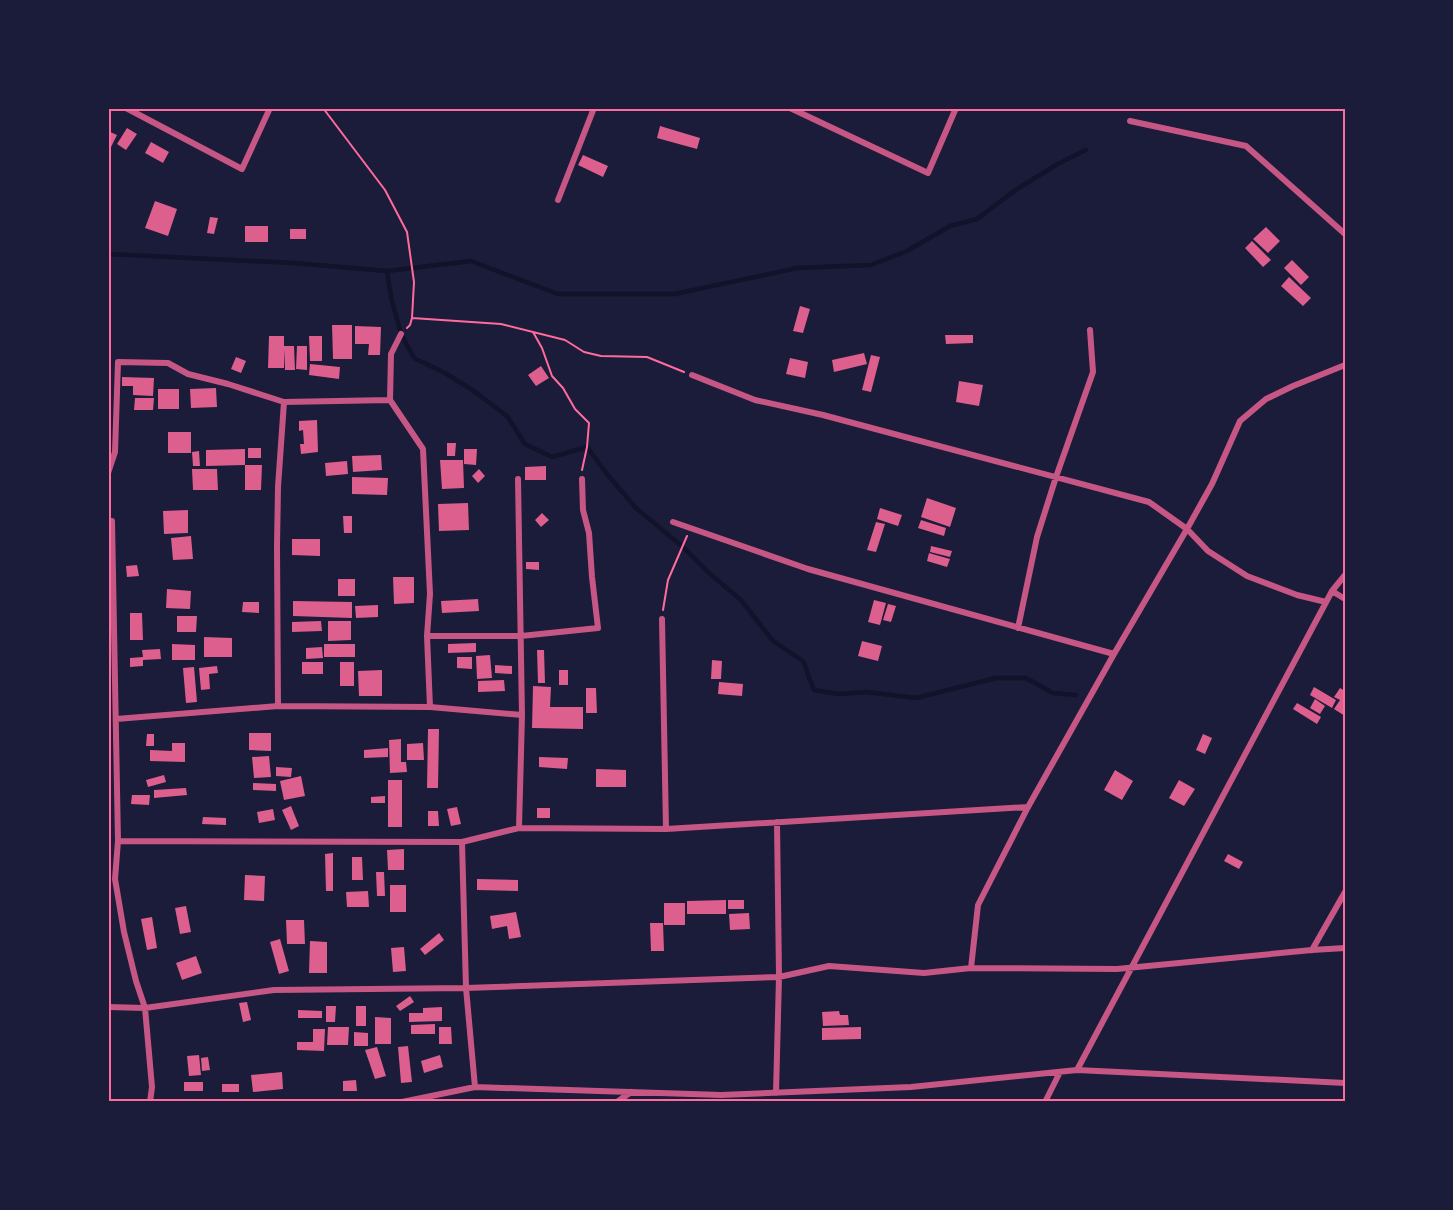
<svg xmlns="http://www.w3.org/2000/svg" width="1453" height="1210" font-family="Quicksand,sans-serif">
<rect width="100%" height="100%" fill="#1b1b3a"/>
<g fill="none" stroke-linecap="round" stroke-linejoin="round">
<path stroke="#12122b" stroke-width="4.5" d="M108,254l186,9 93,8 84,-10 87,33h117l122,-26 74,-3 36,-14 43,-25 27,-7 40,-30 39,-24 30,-15
M387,271l4,26 10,37 13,24 31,15 26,16 36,27 18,28 27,13 35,-10 20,27 29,34 47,39 26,26 32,27 32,41 30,20 11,29 24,4 29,-2 49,6 80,-20h30l27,15 23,2"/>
</g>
<path fill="#dd5f8e" d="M660,126l40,12 -3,11 -40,-11z
M127,128l10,6 -11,16 -9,-6z
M108,131l9,4 -9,18z
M151,142l18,10 -6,11 -18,-10z
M583,155l25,11 -5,11 -25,-12z
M155,201l22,8 -9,27 -23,-8z
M210,217l8,1 -4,16 -7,-1z
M245,226h23v16h-23z
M1266,227l14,14 -12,12 -15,-14z
M290,229h16v10h-16z
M1252,241l19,19 -8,7 -18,-19z
M1292,260l17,17 -8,8 -17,-17z
M1289,277l22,21 -8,8 -22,-20z
M800,306l10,3 -7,24 -10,-2z
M332,325h20v34h-19z
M355,326l26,1 -1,28h-12l1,-11h-14z
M945,335h28v8l-27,1z
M269,336h15v10h10l1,24h-10v-21l-1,19h-16z
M309,336h13v25h-12z
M297,346h10v24l-11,-1z
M864,353l3,11 -33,8 -2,-12z
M871,355l9,2 -9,35 -9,-2z
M236,357l10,4 -5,12 -10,-4z
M790,358l18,4 -3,16 -19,-4z
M310,364l30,3 -1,12 -30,-4z
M541,366l8,12 -13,8 -8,-11z
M122,377l32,1 -1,18 -20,-1v-9h-11z
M959,381l24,4 -4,21 -23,-4z
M216,388l1,19 -26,1 -1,-19z
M158,389h21v20h-21z
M135,398h19l-1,12h-19z
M317,420l1,32 -17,2 -1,-10h4l-1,-14 -4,1v-10z
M168,432h23v21h-23z
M447,443h9l-1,13h-8z
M248,448h13v10h-13z
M245,449v16l-39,1v-16z
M464,449h13l-1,16 -12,-1z
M199,451l1,15h-7l-1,-14z
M381,455l1,15 -29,2 -1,-16z
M440,460h23l1,28 -22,1z
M347,461l1,13 -22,2 -1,-13z
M245,465h17l-1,25h-16z
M546,466v14h-21v-13z
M192,469h25l1,21h-25z
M479,469l6,7 -7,7 -6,-7z
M352,477l36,1 -1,17 -35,-1z
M927,498l29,10 -6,19 -29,-10z
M468,503l1,27 -30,1 -1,-27z
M880,508l22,7 -4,11 -21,-7z
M188,510v23l-24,1 -1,-23z
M542,513l7,7 -8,7 -6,-7z
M343,516h9v17h-8z
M921,520l25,8 -2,8 -26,-8z
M876,522l9,2 -9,28 -9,-2z
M191,536l2,23 -20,1 -2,-22z
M292,539h28v17l-28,-1z
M931,546l21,5 -2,6 -20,-5z
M929,553l21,6 -3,8 -20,-6z
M526,562h13v8l-13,-1z
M137,565l2,11 -12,1 -1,-11z
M393,577h21v26l-20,1z
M338,579h17v17h-17z
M167,589l24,2 -1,18 -24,-1z
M478,599l1,12 -37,2 -1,-12z
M874,600l12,3 -6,22 -12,-3z
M293,601l59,1v16l-59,-2z
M243,602h16v11l-17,-1z
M888,604l8,2 -5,16 -8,-2z
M378,605v12l-22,1 -1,-12z
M130,613h12l1,27h-13z
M177,616h20l-1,16h-19z
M321,621l1,10 -30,1v-10z
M328,621h23v19l-23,1z
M204,637l28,1v19h-28z
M862,641l20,5 -4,15 -20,-5z
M476,643v9l-28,1v-9z
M172,644l23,1v15h-23z
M324,644h31v13h-31z
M322,647l1,11 -17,1v-11z
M160,649l1,10 -18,1v6l-13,1v-9l13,-1 -1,-7z
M537,650h7l1,33h-7z
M490,655l2,23 -15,1 -1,-23z
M457,657h15v12l-15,-1z
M712,660l10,1 -1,18h-10z
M302,662h21v12h-21z
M340,662h14v24h-14z
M495,665l17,1v8l-17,-1z
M217,666l1,7 -9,1 1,15 -9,1 -2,-22z
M194,667l3,35 -11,1 -3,-35z
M382,670v26h-23l-1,-25z
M559,670h9v15h-9z
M504,680l1,11 -27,1v-11z
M719,682l24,2 -1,12 -24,-2z
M533,686l18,1 -1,20h33v22l-51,-1z
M1314,687l22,13 -4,8 -22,-13z
M586,688h10l1,25h-11z
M1340,688l5,3v25l-11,-7 6,-9 -6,-3z
M1315,699l10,7 -5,8 -10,-6z
M1297,703l24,14 -4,7 -24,-15z
M428,729h11l-1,59h-11z
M249,733h22v18l-22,-1z
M147,734h7v12h-8z
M1203,734l9,4 -7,16 -9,-4z
M401,739v23h5l1,10 -17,1 -1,-33z
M172,743h13v19l-35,-1v-11l22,1z
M423,743l1,17h-17v-16z
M388,748v9l-24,1v-8z
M269,756l2,21 -17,1 -2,-21z
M539,757l29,1 -1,11 -28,-2z
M276,767l16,1 -1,9 -15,-1z
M596,769l30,1v17h-30z
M1115,770l18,11 -11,19 -18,-10z
M164,775l2,7 -18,5 -2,-7z
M301,776l4,20 -21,4 -4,-19z
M388,780h14v47h-14z
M1179,780l16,9 -11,17 -15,-8z
M253,783l23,1v7l-23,-1z
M186,788l1,7 -33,3v-8z
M132,795h18l-1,10 -18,-1z
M385,796v7h-14v-6z
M291,806l8,20 -8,4 -9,-20z
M457,807l4,17 -10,2 -4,-17z
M537,808h13v10h-13z
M273,809l2,11 -16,3 -2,-11z
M428,811h10l1,15h-11z
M203,817l23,1v7l-24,-1z
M404,849v21h-16l-1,-20z
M333,853v38h-7l-1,-37z
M1228,854l15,8 -4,7 -15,-8z
M352,857h10l1,23h-11z
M376,872h8l1,24h-8z
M245,875l20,1 -1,25 -20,-1z
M477,879l41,1v11l-41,-1z
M390,885h16v27h-16z
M368,891l1,16h-22l-1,-15z
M726,900v14h-39v-13z
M728,900h16v9h-16z
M664,903h21v22h-21z
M186,906l5,26 -11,2 -5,-26z
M516,912l5,25 -12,2 -2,-13 -15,3 -2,-13z
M749,913l1,16 -20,1 -1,-16z
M152,917l5,31 -10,2 -6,-31z
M286,920h18l1,24h-18z
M650,923h13l1,28h-13z
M439,933l5,7 -19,15 -5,-6z
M280,939l9,32 -10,3 -9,-32z
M310,941l17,1v31h-18z
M404,947l2,24 -13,1 -2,-24z
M196,956l6,17 -20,7 -6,-17z
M410,996l4,6 -14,9 -4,-5z
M247,1002l4,18 -8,2 -4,-19z
M326,1006h10l-1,16h-9z
M356,1006h10v20h-10z
M442,1007v14l-33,1v-9h14v-5z
M298,1010l24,1v7h-24z
M839,1011l1,4h8l1,10 -26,1 -1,-14z
M375,1017l16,1v26h-16z
M435,1024v10h-24v-9z
M328,1027h21l-1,18h-21z
M439,1027h12l1,17h-13z
M861,1027v12l-39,1v-12z
M313,1029h12l-1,22 -27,-1v-8h16z
M354,1032l14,1v13h-14z
M408,1046l4,36 -11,1 -3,-36z
M377,1047l9,29 -11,3 -10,-29z
M199,1055l2,20 -12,1 -2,-20z
M440,1055l3,12 -19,6 -3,-12z
M208,1057l2,13 -8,1 -1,-13z
M282,1072l1,17 -30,3 -2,-17z
M356,1080l1,11h-14v-10z
M184,1082h19v9h-19z
M222,1084h17v8h-17z"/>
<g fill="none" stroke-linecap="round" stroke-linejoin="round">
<path stroke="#ff6b9d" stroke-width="2" d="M323,108l62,82 22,42 7,50 -2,36 -2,7 -3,3
M412,318l89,6 64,16 19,12 17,4 46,1 37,15
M533,332l9,16 10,28 11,12 12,21 14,14 -2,24 -5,23
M663,610l5,-30 19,-44"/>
<path stroke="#c65784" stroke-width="6" d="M126,108l116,61 28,-61
M790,108l138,65 28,-65
M1130,121l116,25 99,88
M558,200l36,-92
M401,334l-10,20 -1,46 33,49 7,145 -3,42 3,71
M692,375l63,25 68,15 326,87 38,27 21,22 39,25 50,19 29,7
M108,473l7,-21 3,-90 50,1 20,11 40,10 56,18 106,-2
M518,479l4,236 -3,113
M108,521h4l6,320 -3,38 9,53 12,49 9,27 7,79 -2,15
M673,522l135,47 306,85 73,-125 25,-45 28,-63 26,-22 27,-13 52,-21
M1332,591l13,8
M662,619l4,210
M1018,628l19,-91 19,-60 37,-105 -3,-42
M427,636h94l77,-8 -6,-51 -3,-44 -6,-23 -1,-31
M278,706l-1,-160 1,-59 6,-85
M116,719l162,-13 152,1 92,8
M118,841l344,1 57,-14 147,1 362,-22
M462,842l4,146 9,99
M1312,950l33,-58
M971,968l7,-63 50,-98 86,-153
M108,1007l37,1 129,-18 192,-2 313,-11 50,-11 95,7 47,-5 146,1 195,-19 33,-2
M1077,1070l255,-479 13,-16
M776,1093l3,-116 -2,-155
M402,1102l73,-15 246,8 190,-8 166,-17 268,13
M617,1102l14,-10
M1045,1102l15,-30"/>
</g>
<rect width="1453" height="1210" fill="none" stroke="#1b1b3a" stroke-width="219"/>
<rect x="110" y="110" width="1234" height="990" fill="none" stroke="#ff6b9d" stroke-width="2"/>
</svg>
